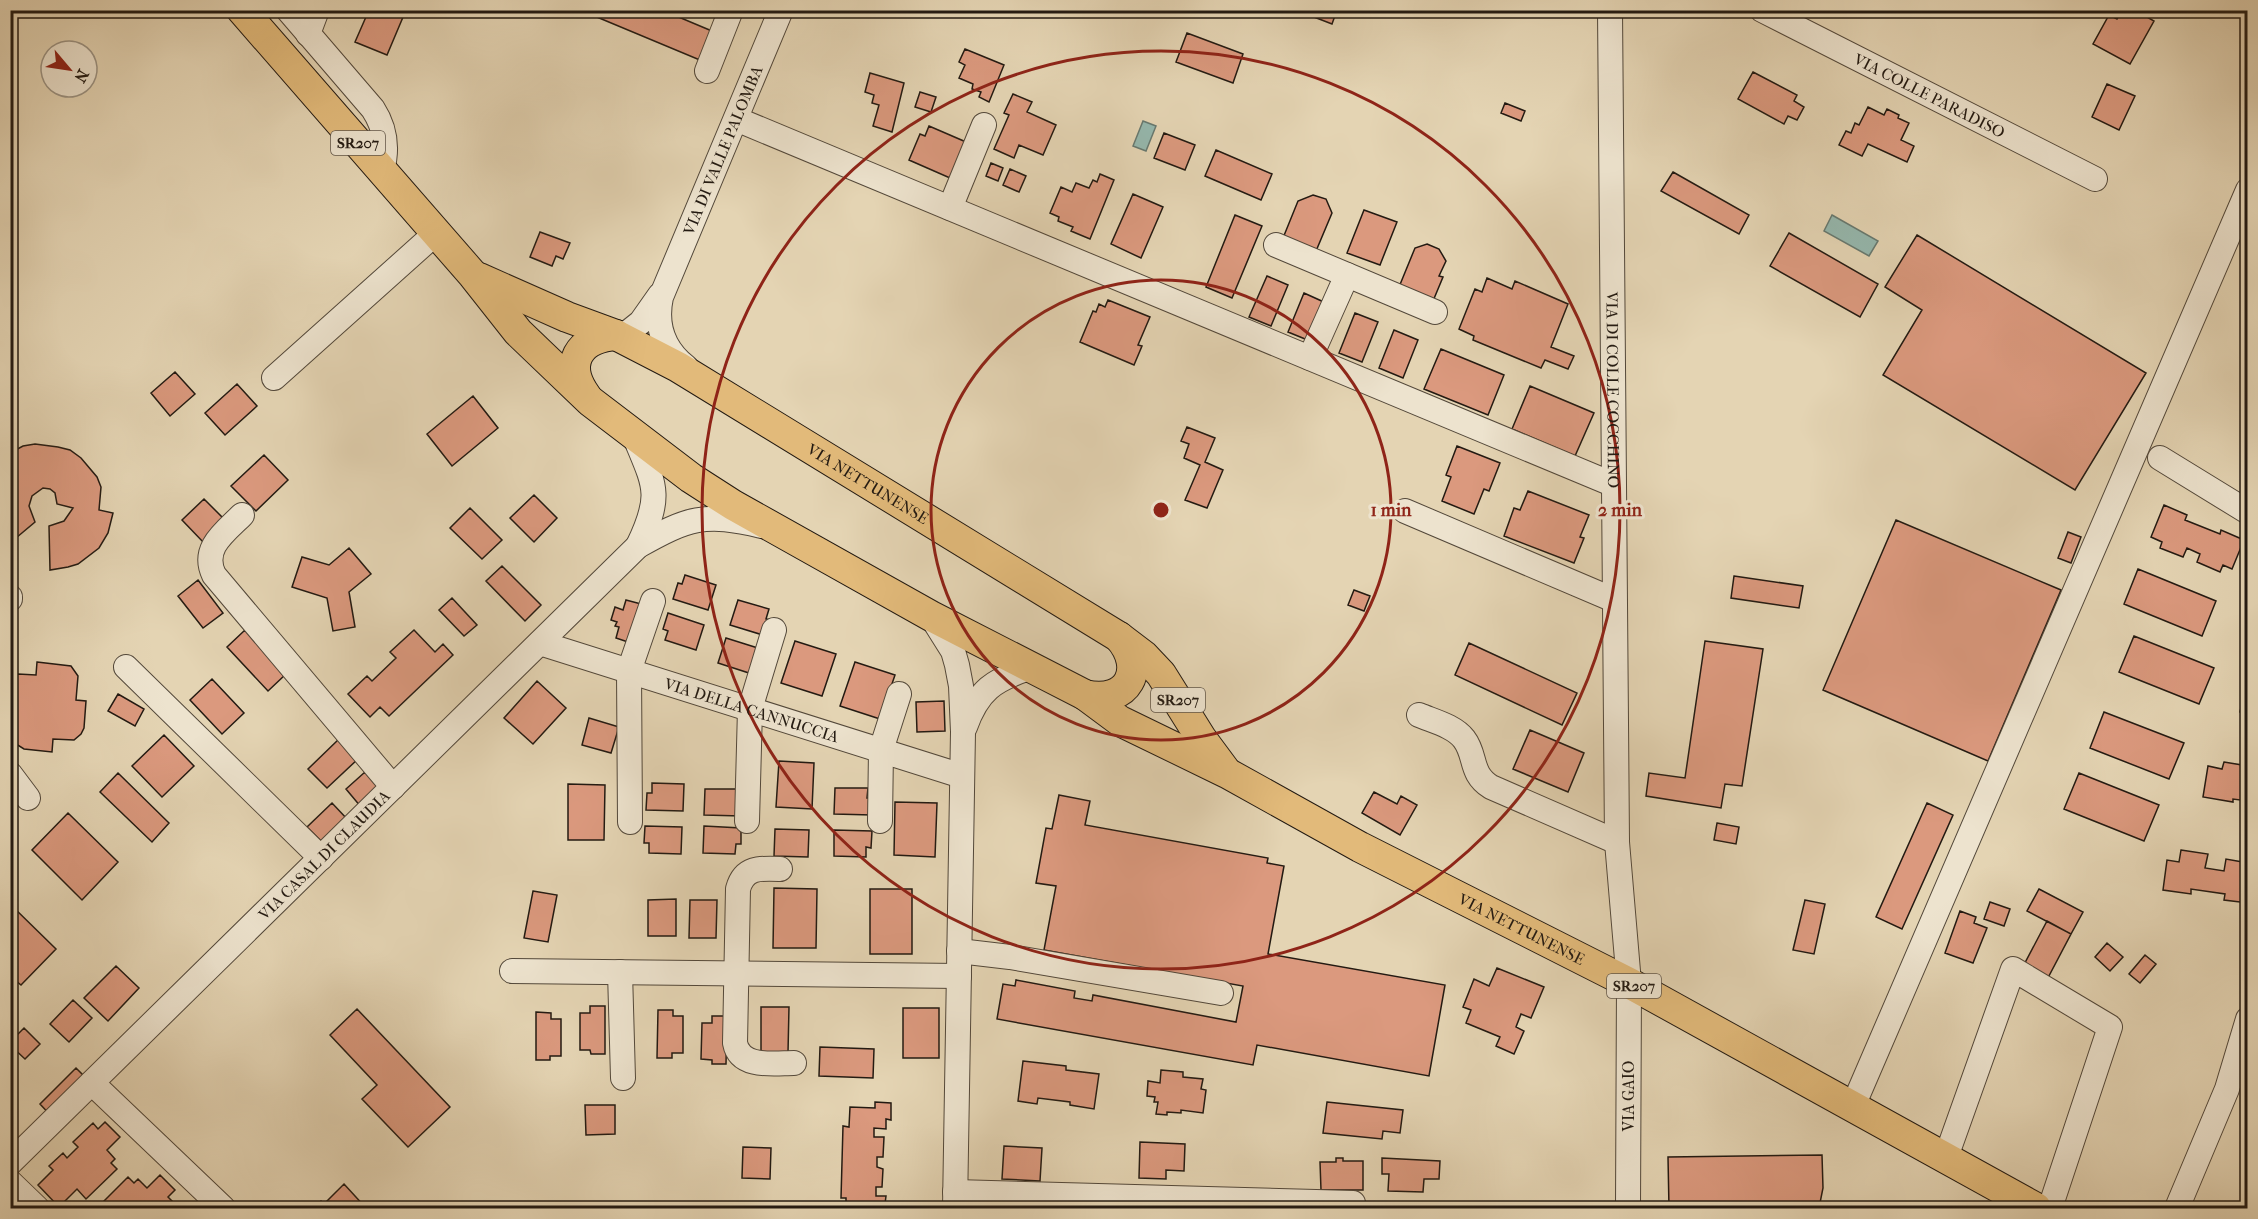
<svg xmlns="http://www.w3.org/2000/svg" width="2258" height="1219" font-family="'IM FELL French Canon',serif">
<rect width="100%" height="100%" fill="#e4d4b3"/>
<filter id="stains"><feTurbulence type="fractalNoise" baseFrequency=".00333" numOctaves="4"/><feColorMatrix values="0 0 0 0 .2 0 0 0 0 .09 0 0 0 0 .02 0 0 0 .5 -.17"/></filter>
<radialGradient id="worn" r=".72"><stop offset=".6" stop-color="#630" stop-opacity="0"/><stop offset="1" stop-color="#630" stop-opacity=".3"/></radialGradient>
<path fill="#95b8ae" stroke="#677970" stroke-width="1.5" d="M1143,121l13,5 -10,25 -13,-5z
M1832,215l46,26 -9,15 -45,-25z"/>
<path fill="#db997e" stroke="#231a12" stroke-width="1.5" d="M369,10h37l-19,45 -32,-13z
M580,10h82l57,24 -12,29z
M1317,10h20l-5,14 -18,-7z
M2122,10h13l19,11 -24,43 -37,-20 16,-29 8,4z
M1187,33l56,21 -10,29 -57,-21z
M965,49l39,16 -15,37 -10,-5 2,-5 -9,-3 1,-5 -14,-6 6,-13 -6,-3z
M1753,72l44,23 -3,6 10,6 -7,13 -9,-4 -4,8 -46,-25z
M870,73l34,10 -12,49 -19,-6 6,-21 -7,-2 2,-8 -9,-3z
M2107,84l28,12 -16,34 -27,-13z
M920,92l16,5 -5,15 -16,-5z
M1013,94l19,8 -5,10 29,13 -13,30 -24,-10 -5,13 -20,-9 15,-34 -5,-2z
M1505,103l20,8 -4,10 -20,-8z
M1868,107l16,8 3,-6 12,6 -1,3 11,5 -8,17 13,6 -7,16 -39,-18 -6,12 -23,-11 7,-14 5,2 4,-10 4,2z
M929,126l37,16 -16,36 -41,-18 11,-26 5,2z
M1164,133l31,12 -10,25 -31,-12z
M1216,150l56,24 -11,26 -56,-24z
M991,163l12,5 -5,13 -12,-5z
M1010,169l16,7 -7,16 -16,-7z
M1673,172l76,43 -10,19 -78,-43z
M1100,174l14,6 -24,59 -19,-8 2,-4 -15,-6 1,-4 -9,-4 11,-26 11,5 4,-9 13,5 4,-8 4,2z
M1133,194l30,13 -22,51 -30,-14z
M1313,195l13,4 6,14 -16,38 -33,-13 15,-37z
M1364,210l33,12 -17,43 -33,-12z
M1235,215l27,11 -30,72 -26,-11z
M540,232l30,11 -7,16 -7,-3 -4,10 -22,-9z
M1789,233l89,51 -18,33 -90,-51z
M1917,235l229,138 -71,117 -192,-115 39,-65 -37,-23z
M1427,244l12,5 7,12 -7,15 4,1 -10,24 -34,-14 16,-39z
M1267,276l21,9 -17,41 -22,-9z
M1487,278l25,11 3,-8 53,23 -17,43 23,9 -6,13 -23,-9 -4,8 -68,-28 1,-4 -15,-7 16,-40 7,3z
M1304,293l22,10 -16,38 -22,-9z
M1108,300l42,17 -12,28 4,1 -8,19 -54,-23 13,-31 3,1 3,-8 6,3z
M1355,313l23,9 -16,40 -23,-9z
M1394,330l24,10 -15,38 -24,-10z
M1441,349l63,26 -16,40 -64,-26z
M175,372l20,22 -25,22 -19,-23z
M237,384l20,22 -32,29 -20,-22z
M1530,386l64,27 -19,43 -63,-27z
M473,396l25,32 -46,38 -25,-32z
M1187,427l28,11 -10,24 18,8 -16,38 -22,-8 15,-35 -16,-7 5,-14 -8,-3z
M35,444l23,3 12,3 11,8 16,19 4,10 -2,23 14,3 -5,20 -9,15 -21,16 -10,3 -18,3 -1,-44 15,-5 9,-13 -16,-4 -2,-11 -5,-4 -7,-1 -11,8 -3,10 6,16 -25,21v-90l13,-7z
M1457,446l43,17 -11,28 -5,-2 -10,25 -32,-13 9,-24 -5,-2z
M264,455l24,25 -32,31 -25,-25z
M1528,491l61,24 -9,22 4,1 -10,25 -70,-27 10,-28 6,2z
M534,495l23,23 -23,24 -24,-24z
M204,499l22,22 -22,22 -22,-23z
M2164,505l23,10 -2,5 35,14 1,-4 23,10 -12,29 -9,-4 -3,7 -23,-10 3,-8 -13,-6 -4,9 -23,-9 2,-6 -11,-5z
M470,508l32,32 -20,19 -32,-31z
M1896,520l165,70 -73,171 -165,-71z
M2068,532l13,5 -10,26 -13,-5z
M349,548l22,26 -22,18 6,35 -22,4 -6,-33 -35,-11 10,-30 27,8z
M502,566l39,39 -16,16 -39,-40z
M2138,569l78,32 -14,35 -78,-32z
M685,575l31,10 -8,25 -35,-11 5,-16 4,1z
M1734,576l69,10 -4,22 -68,-10z
M198,580l25,33 -20,15 -25,-32z
M1354,590l16,6 -6,15 -16,-6z
M452,598l25,27 -13,11 -25,-26z
M626,600l19,5 -11,39 -18,-6 3,-11 -4,-1 2,-4 -6,-2 4,-13 8,3z
M738,600l31,9 -3,10 5,1 -5,16 -36,-11z
M668,613l36,12 -8,25 -31,-10 3,-9 -5,-2z
M245,630l41,44 -18,17 -41,-44z
M414,630l21,22 8,-8 10,11 -64,61 -9,-9 -10,10 -22,-23 19,-18 5,5 24,-23 -6,-6z
M2134,636l80,32 -15,36 -80,-32z
M726,638l35,11 -12,24 -31,-10z
M795,641l41,13 -14,42 -41,-13z
M1705,641l58,8 -21,137 -17,-2 -4,24 -75,-12 3,-23 36,5z
M1469,643l108,50 -15,32 -107,-50z
M37,662l34,4 7,10 -2,24 10,1 -2,27 -3,6 -7,6 -21,-1 -1,13 -28,-3 -8,-5 -4,-9 2,-20h-4v-37l8,-4 18,1z
M855,662l40,13 -15,44 -40,-13z
M212,679l32,34 -22,21 -32,-34z
M2247,679h1v35l-8,-2z
M537,681l29,27 -33,36 -29,-26z
M118,694l26,15 -9,17 -27,-15z
M944,701l1,30 -28,1 -1,-30z
M2104,712l80,31 -15,36 -79,-31z
M589,718l30,9 -8,26 -29,-8z
M1530,730l54,23 -16,39 -55,-23z
M164,735l30,31 -32,31 -30,-31z
M340,738l19,20 -32,30 -19,-19z
M779,761l35,2 -2,46 -36,-2z
M2224,762l24,4v35l-15,-2v3l-30,-5 5,-31 14,3z
M365,772l16,18 -20,17 -15,-18z
M118,773l51,50 -17,19 -52,-50z
M2079,773l80,32 -15,36 -80,-32z
M652,783l32,1 -1,27 -37,-1 1,-17h5z
M568,784l37,1 -1,55h-36z
M835,788h33l-1,10h5v17l-38,-1z
M705,789h32l4,27 -37,-1z
M1374,792l23,12 4,-8 16,9 -17,30 -38,-22z
M1059,795l31,6 -5,24 183,33 -1,5 17,3 -16,88 177,31 -16,91 -172,-31 -4,20 -256,-46 6,-35 12,2 1,-6 59,11 -1,7 18,3 1,-6 143,27 7,-36 -199,-36 12,-64 -20,-3 10,-55 6,1z
M895,802l42,1 -2,54 -41,-2z
M332,803l16,17 -24,24 -17,-17z
M1927,803l26,12 -51,114 -26,-12z
M68,813l50,49 -36,38 -50,-50z
M1717,823l22,4 -3,17 -22,-4z
M645,826l37,1 -1,27 -32,-1v-10h-5z
M704,826l37,2v16h-5l-1,10 -32,-1z
M775,829l34,1 -1,27 -34,-1z
M834,830l38,1 -1,17 -5,-1v10l-32,-1z
M2181,850l27,4 -3,14 19,3 2,-12 22,4v40l-24,-3 1,-6 -34,-5v5l-28,-4 4,-30 12,2z
M774,888l43,1 -1,59h-43z
M870,889h42v65h-42z
M2039,889l44,23 -12,22 -44,-23z
M533,891l24,4 -9,47 -24,-4z
M676,899v37h-28v-36z
M690,900h27l-1,38h-27z
M1805,900l20,4 -11,50 -21,-4z
M1990,902l20,7 -6,17 -20,-7z
M10,904l46,45 -35,36 -11,-9z
M1960,911l16,6 -2,6 13,5 -14,35 -28,-10z
M2047,921l24,13 -30,57 -24,-13z
M2107,943l16,14 -13,14 -15,-14z
M2145,955l11,9 -16,19 -11,-9z
M116,966l23,22 -31,33 -24,-23z
M1497,968l47,19 -13,31 -10,-4 -5,13 8,4 -10,23 -18,-8 4,-9 -34,-14 5,-13 -8,-3 11,-28 15,7z
M73,1000l19,18 -23,24 -19,-18z
M590,1006h15v48h-14l-1,-4h-10v-37h10z
M761,1007h28l-1,46h-27z
M903,1008h36v50h-36z
M357,1009l93,98 -42,40 -46,-48 15,-14 -47,-50z
M658,1010h15v6h10v37h-11v5h-15z
M536,1012l15,1v6h10v37h-11v4h-14z
M712,1016h15l-1,48h-14v-4l-11,-1 1,-36h10z
M24,1028l16,16 -15,15 -15,-14v-3z
M820,1047l54,2 -1,29 -54,-2z
M1023,1061l43,5v4l33,4 -5,35 -24,-4v-3l-32,-4 -1,6 -19,-3z
M76,1068l14,14 -37,36 -13,-14z
M1161,1070l22,2v5l20,2 -2,10 5,1 -3,23 -22,-3v3l-14,-1v3l-11,-1 2,-12h-4l1,-5 -8,-1 1,-15 12,2z
M875,1102l16,1v17l-5,-1v10l-12,-1v9h10l-1,20h-6v10l6,2 -1,18h-6v9h10l-1,8h7v4h-46v-10h-5l2,-72 6,1 1,-20 25,1z
M1327,1102l76,8 -3,23 -17,-2 -1,8 -59,-6z
M585,1105h30v29l-29,1z
M105,1122l15,15 -13,13 8,9 -4,4 6,6 -31,30 -9,-10 -18,18 -21,-22 15,-15 -4,-4 14,-13 4,5 11,-11 -5,-5 20,-19 5,6z
M1140,1142l45,2 -1,27 -18,-1v9l-27,-1z
M1004,1146l38,2 -2,33 -38,-2z
M743,1147l28,1 -1,31 -28,-1z
M1822,1155l1,33 -4,20h-150l-1,-51z
M1336,1158h7v3h20v29h-42l-1,-28h16z
M1382,1158l58,3 -1,18h-15l-1,13 -35,-1 1,-17h-7z
M160,1175l15,15 -7,7 6,6 -6,5 -70,-1 30,-30 6,6 4,-4 9,9z
M344,1184l22,24h-53l8,-7 3,3z"/>
<g fill="none" stroke-linecap="round" stroke-linejoin="round">
<defs>
<g id="minor">
<path d="M288,10l85,99c13,20 15,39 9,61"/>
<path id="s1" d="M1610,10l7,832 12,141 -1,225"/>
<path id="s2" d="M1762,10l333,169"/>
<path d="M308,34l9,-24"/>
<path d="M707,71l24,-61"/>
<path d="M736,119l876,365"/>
<path d="M950,208l34,-83"/>
<path d="M1276,245l159,67"/>
<path d="M621,338l20,-16 19,-27"/>
<path d="M1310,358l37,-83"/>
<path id="s3" d="M686,367c-23,-18 -31,-42 -25,-70l120,-287"/>
<path d="M274,378l162,-145"/>
<path d="M634,435c21,51 29,59 4,111"/>
<path d="M2160,458l88,54"/>
<path d="M1405,511l209,89"/>
<path d="M242,515c-17,17 -41,33 -28,60l179,212"/>
<path d="M10,597v2"/>
<path d="M931,616l22,35 4,14 4,21 2,46 -8,476"/>
<path id="s4" d="M540,643l422,133"/>
<path d="M126,667l195,191"/>
<path d="M1419,715c14,6 35,11 45,24 13,17 5,34 27,48l126,55"/>
<path d="M965,727c13,-37 29,-47 64,-59"/>
<path d="M10,774l18,24"/>
<path d="M747,821l3,-112 24,-79"/>
<path d="M880,821l1,-71 18,-56"/>
<path d="M630,822l-1,-151 24,-70"/>
<path d="M780,869c-20,-1 -36,-2 -42,20l-3,154c5,26 39,20 59,20"/>
<path d="M959,951l51,6 211,36"/>
<path d="M512,971l447,5"/>
<path d="M620,972l3,106"/>
<path d="M92,1083l131,125"/>
<path d="M1853,1106l395,-916"/>
<path d="M1946,1157l67,-188 97,58 -60,181"/>
<path id="s5" d="M10,1163l628,-617c50,-28 66,-34 124,-20"/>
<path d="M10,1182l27,26"/>
<path d="M955,1192l398,11"/>
<path d="M2177,1208l50,-119 21,-70"/>
</g>
<g id="major">
<path d="M242,10l231,265 45,57 72,69 101,77 42,27 198,111 154,79c43,10 62,-26 34,-58"/>
<path id="s6" d="M479,278l88,39 49,18 62,32 441,270 25,19 17,18 40,64 23,31"/>
<path d="M586,396c-23,-32 -8,-58 30,-61"/>
<path id="s7" d="M1085,695l35,26 107,52 133,74 269,136 407,225"/>
</g>
</defs>
<use href="#minor" stroke="#53483a" stroke-width="26"/>
<use href="#major" stroke="#231a12" stroke-width="32"/>
<use href="#minor" stroke="#ede3ce" stroke-width="24"/>
<use href="#major" stroke="#e2ba7a" stroke-width="30"/>
</g>
<g fill="none" stroke="#8f2418" stroke-width="3">
<circle cx="1161" cy="510" r="230"/>
<circle cx="1161" cy="510" r="459"/>
</g>
<g text-anchor="middle" stroke-width="6" stroke-linejoin="round" paint-order="stroke">
<g fill="#ede3ce" stroke="#60564a" stroke-width="1.5">
<rect x="331" y="131" width="54" height="24" rx="4.5"/>
<rect x="1151" y="688" width="54" height="24" rx="4.5"/>
<rect x="1607" y="974" width="54" height="24" rx="4.5"/>
</g>
<g font-size="15" font-weight="bold" fill="#231a12">
<text x="358" y="148">SR207</text>
<text x="1178" y="705">SR207</text>
<text x="1634" y="991">SR207</text>
</g>
<g font-size="16" fill="#231a12" stroke="#ede3ce">
<text dy="6" stroke="none"><textPath href="#s2" startOffset="188">VIA COLLE PARADISO</textPath></text>
<text dy="6" stroke="none"><textPath href="#s3" startOffset="238">VIA DI VALLE PALOMBA</textPath></text>
<text dy="6" stroke="none"><textPath href="#s1" startOffset="380">VIA DI COLLE COCCHINO</textPath></text>
<text dy="6" stroke="none"><textPath href="#s6" startOffset="441">VIA NETTUNENSE</textPath></text>
<text dy="6" stroke="none"><textPath href="#s4" startOffset="222">VIA DELLA CANNUCCIA</textPath></text>
<text dy="6" stroke="none"><textPath href="#s5" startOffset="440">VIA CASAL DI CLAUDIA</textPath></text>
<text dy="6" stroke="none"><textPath href="#s7" startOffset="496">VIA NETTUNENSE</textPath></text>
<text transform="translate(1628 1096) rotate(-90)" y="6">VIA GAIO</text>
</g>
</g>
<circle cx="1161" cy="510" r="9" fill="#8f2418" stroke="#ede3ce" stroke-width="3"/>
<g font-size="18" text-anchor="middle" font-weight="bold" fill="#8f2418" stroke="#ede3ce" stroke-width="6" stroke-linejoin="round" paint-order="stroke">
<text x="1391" y="516">1 min</text>
<text x="1620" y="516">2 min</text>
</g>
<rect width="2258" height="1219" fill="none" stroke="#e4d4b3" stroke-width="36"/>
<rect x="12" y="12" width="2234" height="1195" fill="none" stroke="#231a12" stroke-width="3"/>
<rect x="18" y="18" width="2222" height="1183" fill="none" stroke="#231a12" stroke-width="1.5"/>
<g transform="translate(69 69) rotate(119)"><circle r="28" fill="#ede3ce" stroke="#9c9383" stroke-width="1.5"/>
<path d="M0-4.5L10 22L0 15L-10 22Z" fill="#8f2418"/>
<text y="-9" font-size="16" font-weight="bold" text-anchor="middle" fill="#231a12">N</text>
</g>
<rect width="100%" height="100%" filter="url(#stains)"/>
<rect width="100%" height="100%" fill="url(#worn)"/>
</svg>
